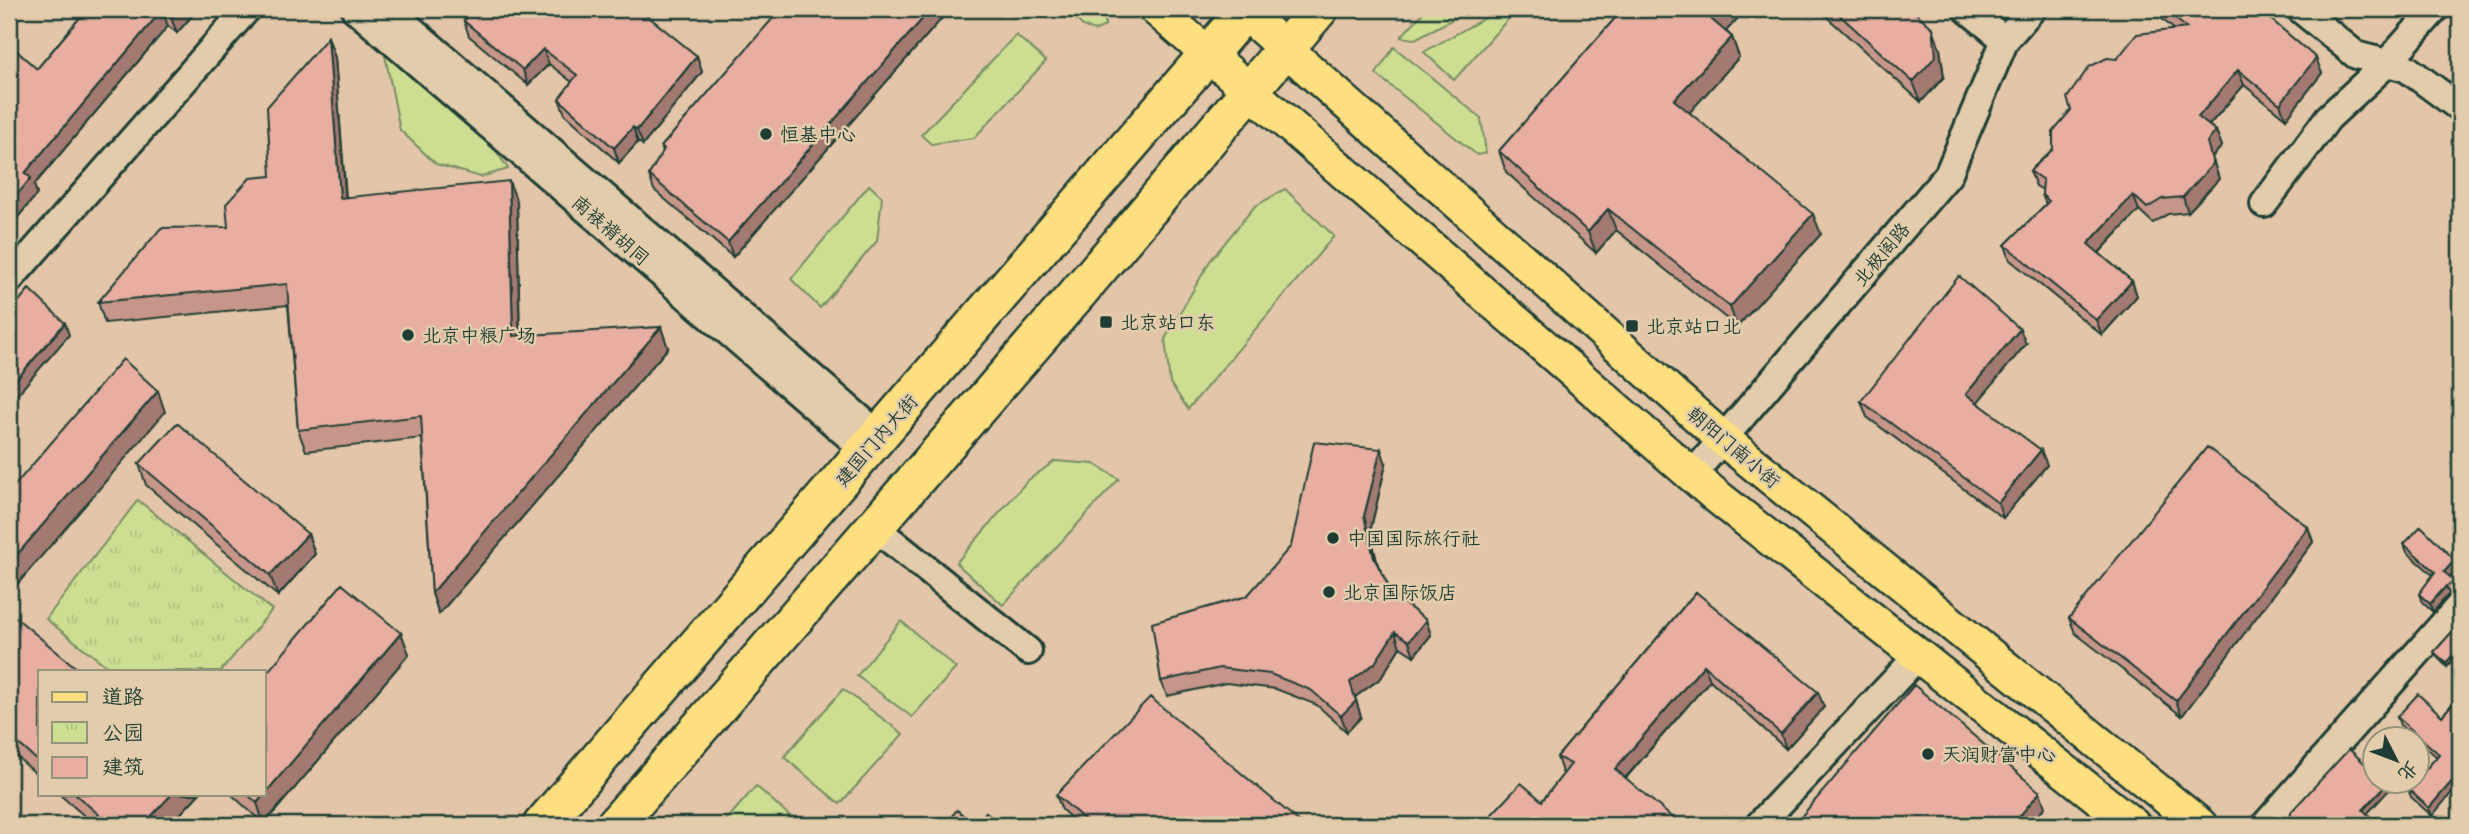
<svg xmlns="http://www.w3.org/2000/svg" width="2469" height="834" font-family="Mali,'LXGW WenKai TC',sans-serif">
<defs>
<pattern id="park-tufts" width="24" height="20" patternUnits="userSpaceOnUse" patternTransform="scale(1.75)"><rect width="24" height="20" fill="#cdde92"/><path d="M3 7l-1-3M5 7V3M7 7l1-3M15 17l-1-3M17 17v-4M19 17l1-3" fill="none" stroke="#b0bf7e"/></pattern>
</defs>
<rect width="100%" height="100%" fill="#e3c6a9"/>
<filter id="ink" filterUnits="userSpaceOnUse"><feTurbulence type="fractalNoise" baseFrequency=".0143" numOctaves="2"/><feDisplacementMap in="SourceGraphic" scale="14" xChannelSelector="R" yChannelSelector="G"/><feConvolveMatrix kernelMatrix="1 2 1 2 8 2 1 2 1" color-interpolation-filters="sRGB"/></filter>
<g filter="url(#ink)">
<path fill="#cdde92" stroke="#768e63" stroke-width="2" d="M1065,9h33l7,7v10l-11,5 -11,-5z
M1426,9h46l-57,30 -14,-2z
M1501,9h16l-63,71 -30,-28z
M1016,35l30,26 -72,77 -43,6 -10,-9z
M1394,47l87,71 5,35 -9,2 -101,-81z
M385,55l66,46 41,43 16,25 -27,8 -45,-13 -36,-34z
M869,185l13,12 -5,44 -57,67 -29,-29z
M1285,189l49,47 -146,173 -18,-26 -5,-44 45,-78 44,-54z
M1055,461l39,3 25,15 -116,126 -47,-42 71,-82z
M901,621l55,47 -44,49 -55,-41z
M843,689l60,45 -63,70 -56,-47z
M756,786l44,39h-78z"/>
<path fill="url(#park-tufts)" stroke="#768e63" stroke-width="2" d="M138,500l134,110 -51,61h-108l-67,-52z"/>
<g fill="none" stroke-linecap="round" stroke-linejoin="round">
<defs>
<path id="minor" d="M355,9l511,442
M388,9l492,427
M1967,9l38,31
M2300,9l56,46 50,13 54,40
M2264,204l64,-86 59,-55 48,-54
M9,280l238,-271
M1692,475l256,-300 57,-135 27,-31
M873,526l155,125
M1759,825l159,-169
M2265,825l195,-220"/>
<path id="major" d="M1156,9l559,486 418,330
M1241,9l482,430 477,386"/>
<path id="highway" d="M542,825l705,-816
M615,825l462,-531 242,-285"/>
</defs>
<use href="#minor" stroke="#1f3d34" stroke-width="32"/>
<use href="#major" stroke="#1f3d34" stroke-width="38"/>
<use href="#highway" stroke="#1f3d34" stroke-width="42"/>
<use href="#minor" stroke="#e2ccab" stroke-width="26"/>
<use href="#major" stroke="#fedf80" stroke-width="33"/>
<use href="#highway" stroke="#fedf80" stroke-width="37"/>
</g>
<path fill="#c7968a" stroke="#1f3d34" stroke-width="2" d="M87,9h111l-21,24 -9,-7 -134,159 3,9 -28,34 28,-159z
M771,9h179l-217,248 -79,-67 -5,-15 14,-23 -2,-5 116,-133z
M1623,9h123l-20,22 6,6 7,20 -50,55 132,122 -84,93 -121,-97 -20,23 -90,-81 -7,-21z
M1818,9h93l29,40 4,28 -23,25z
M2150,9h109l63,64 -36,46 -42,-34 -35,40 7,6 6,15 -10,11 7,22 -31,33 -20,2 -15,9 -14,-13 -40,43 33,28 5,15 -35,39 -92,-75 -5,-15 41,-41 -4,-9 1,-5 -7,-4 -6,-15 23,-22 18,-39 46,-51 58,-29z
M615,14l82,42 5,16 -59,73 -5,-3 -19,21 -54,-49 -6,-15 13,-17 -23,-18 -21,21 -59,-49 -5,-15z
M328,37l7,21 11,139 171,5 3,134 148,12 -229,266 -7,-21 -10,-155 -116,13 -8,-21 -10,-125 -183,18 -7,-21 130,-75 43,-51z
M2026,344l-49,58 70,63 -44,53 -136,-101 -6,-16z
M139,464l169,70 7,20 -37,42 -132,-111z
M1386,464l-16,68 8,33 15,30 33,25 5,15 -17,21 -14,-9 -19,31 -26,19 6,20 -14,15 -30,-27 -41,-16 -50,-6 -59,13 -6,-15 86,-85z
M2308,527l5,15 -131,174 -107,-83 -6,-15z
M2404,544l51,16 2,8 -7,9 6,5 3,8 -10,4 -16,18 -11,-10 -3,-8 14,-19 -26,-23z
M1696,592l128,115 -38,42 -76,-69 -84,98 -84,23 22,-28 -2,-1 -5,-15z
M9,612l31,59v106l-31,-27z
M2460,623v30l-13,14 -11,-11 -2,-4z
M401,633l8,21 -145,170 -33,-30h33z
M2460,695l-28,121 -21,-19 -3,-8 29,-32 -37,-32 -3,-8 45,-1z
M59,794h140l-29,31h-75z
M1056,795l245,28 1,2h-223l-17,-15z"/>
<path fill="#a27a71" stroke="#1f3d34" stroke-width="2" d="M179,9h19l-21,24 -6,-15z
M931,9h19l-217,248 -5,-15z
M1719,9h27l-28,31 -7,-21z
M1786,9h7l-5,5z
M2384,9h11l-8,8z
M162,10l6,16 -134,159 3,9 -28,34v-23l16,-32z
M1933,28l7,21 4,28 -23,25 -8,-20z
M328,37l7,21 12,161 -7,-21z
M1732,37l7,20 -57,64 -8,-21z
M543,49l6,15 -21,21 -5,-15z
M697,56l5,16 -59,73 -6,-15z
M2316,58l6,15 -36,46 -6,-15z
M2238,70l6,15 -41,47 -5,-15z
M633,127l5,15 -19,21 -5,-15z
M2216,131l6,15 -10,11 7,22 -31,33 -5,-15 24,-55z
M509,181l8,21 3,155 -7,-21z
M2133,195l6,15 -46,49 -5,-15z
M1608,209l8,21 -20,23 -8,-21z
M1813,214l8,20 -84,93 -7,-20z
M2132,281l5,15 -35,39 -6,-15z
M65,323l4,12 -60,69v-16z
M661,327l7,21 -229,266 -7,-21z
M2020,329l6,15 -54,65 -6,-15z
M158,391l7,21 -156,182v-30z
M1381,449l5,15 -16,68 9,41 -5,-15 -10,-42z
M2041,450l6,15 -44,53 -5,-15z
M2308,527l5,15 -131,174 -6,-15z
M308,534l7,20 -37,42 -8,-21z
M2455,560l2,8 -10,12 -3,-8z
M2446,586l3,8 -16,18 -3,-8z
M1426,620l5,15 -17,21 -5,-15z
M1395,632l5,15 -19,31 -26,19 6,20 -14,15 -6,-16 9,-34z
M401,633l8,21 -145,170 -7,-21z
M2460,647v6l-13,14 -1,-4z
M1704,665l6,15 -90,104 -5,-15z
M1818,692l6,15 -38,42 -5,-15z
M2460,772v11l-28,33 -3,-8z
M2387,784l2,6 -24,26 -2,-6z
M2040,792l5,15 -15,18h-18z
M172,794h27l-29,31h-27z"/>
<path fill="#e7aea1" stroke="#1f3d34" stroke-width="2" d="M87,9h92l-8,9 -9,-8 -137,163 6,5 -22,27v-161l28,25z
M473,9h136l6,5 6,-5h18l58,47 -60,74 -4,-3 -19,21 -55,-49 18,-24 -34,-26 -20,21 -59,-49z
M781,9h150l-203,233 -79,-67 15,-26 -3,-2z
M1623,9h96l-8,10 21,18 -58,63 139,114 -83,93 -122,-98 -20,23 -89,-81z
M1833,9h78l22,19 3,28 -23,26z
M2163,9h96l57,49 -36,46 -42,-34 -40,47 18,14 -9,11 6,22 -30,33 -21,2 -15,9 -14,-13 -45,49 44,37 -36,39 -91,-75 44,-44 -7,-6 1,-15 -13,-9 23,-22v-18l18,-21 -4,-12 22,-31 18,-9 10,1 20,-25 50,-6z
M2454,9h6v25z
M328,37l12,161 169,-17 4,155 148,-9 -229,266 -11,-177 -123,14 -11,-146 -189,18 63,-74 67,-1 -2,-23 24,-26 21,-2 -4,-69z
M1959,276l61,53 -54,65 75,56 -43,53 -137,-102z
M29,289l36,34 -56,65v-75z
M123,359l35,32 -149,173v-72z
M177,423l131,111 -38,41 -131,-111z
M1314,442l67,7 -17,67 10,42 19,37 33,25 -17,21 -14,-9 -20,31 -25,19 6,19 -15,15 -30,-26 -41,-16 -50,-6 -59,13 -9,-58 95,-27 44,-50z
M2207,447l101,80 -132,174 -107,-83z
M2421,526l34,34 -11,12 12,10 -10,4 -16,18 -11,-10 16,-22 -31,-28z
M342,584l59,49 -144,170 -10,-9h17v-118z
M1696,592l122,100 -37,42 -77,-69 -89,104 66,56h-199l39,-42 21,18 29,-37 -14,-7z
M9,612l71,59h-40v92l-31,-28z
M2460,623v24l-14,16 -12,-11z
M1914,685l126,107 -28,33h-218z
M2418,694l24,22 18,-21v77l-31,36 -21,-19 7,-8h2v-1l22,-26 -42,-37z
M1150,697l151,126 -2,2h-208l-35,-30z
M2349,749l26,24v8h9l3,3 -24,26 17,15h-90l1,-13z
M75,794h97l-29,31h-32z
M957,810l18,15 11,-13 15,13h-57z"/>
</g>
<g fill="#1f3d34" stroke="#e2ccab" stroke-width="2.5">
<circle cx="766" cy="134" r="7"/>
<rect x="1099" y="315" width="14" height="14" rx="3.5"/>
<rect x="1625" y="319" width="14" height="14" rx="3.5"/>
<circle cx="408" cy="335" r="7"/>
<circle cx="1333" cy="538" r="7"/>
<circle cx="1329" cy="592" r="7"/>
<circle cx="1928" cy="754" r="7"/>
</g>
<g text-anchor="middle" stroke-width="5" stroke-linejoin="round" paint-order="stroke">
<g font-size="19" fill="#1f3d34" stroke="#e2ccab" text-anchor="start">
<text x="780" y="141">恒基中心</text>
<text x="1120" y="329">北京站口东</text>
<text x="1646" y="333">北京站口北</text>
<text x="422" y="342">北京中粮广场</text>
<text x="1347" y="545">中国国际旅行社</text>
<text x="1343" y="599">北京国际饭店</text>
<text x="1942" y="761">天润财富中心</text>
</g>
<g font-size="19" fill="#1f3d34" stroke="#e2ccab">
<text transform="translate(611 230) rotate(41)" y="7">南裱褙胡同</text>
<text transform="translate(1881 254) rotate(-50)" y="7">北极阁路</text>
<text transform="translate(876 440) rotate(-49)" y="7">建国门内大街</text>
<text transform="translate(1734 447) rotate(40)" y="7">朝阳门南小街</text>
</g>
</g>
<rect width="2469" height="834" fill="none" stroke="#e2ccab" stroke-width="35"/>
<rect x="18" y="18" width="2434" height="799" fill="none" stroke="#1f3d34" stroke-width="2.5" filter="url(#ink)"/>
<rect x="38" y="670" width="228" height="126" fill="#e2ccab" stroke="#94937b" stroke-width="2"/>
<rect x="52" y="692" width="35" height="10" fill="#fedf80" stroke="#94937b" stroke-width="2"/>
<text x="102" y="704" font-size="21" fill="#1f3d34">道路</text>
<rect x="52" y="722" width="35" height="21" fill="url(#park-tufts)" stroke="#94937b" stroke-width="2"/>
<text x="102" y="740" font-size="21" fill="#1f3d34">公园</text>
<rect x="52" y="757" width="35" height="21" fill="#e7aea1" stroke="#94937b" stroke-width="2"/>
<text x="102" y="774" font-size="21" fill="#1f3d34">建筑</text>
<g transform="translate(2396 760) rotate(132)"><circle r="33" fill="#e2ccab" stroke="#94937b" stroke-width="2"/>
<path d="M0-5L12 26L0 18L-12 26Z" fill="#1f3d34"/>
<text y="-10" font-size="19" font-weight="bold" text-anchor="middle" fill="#1f3d34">北</text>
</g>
</svg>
